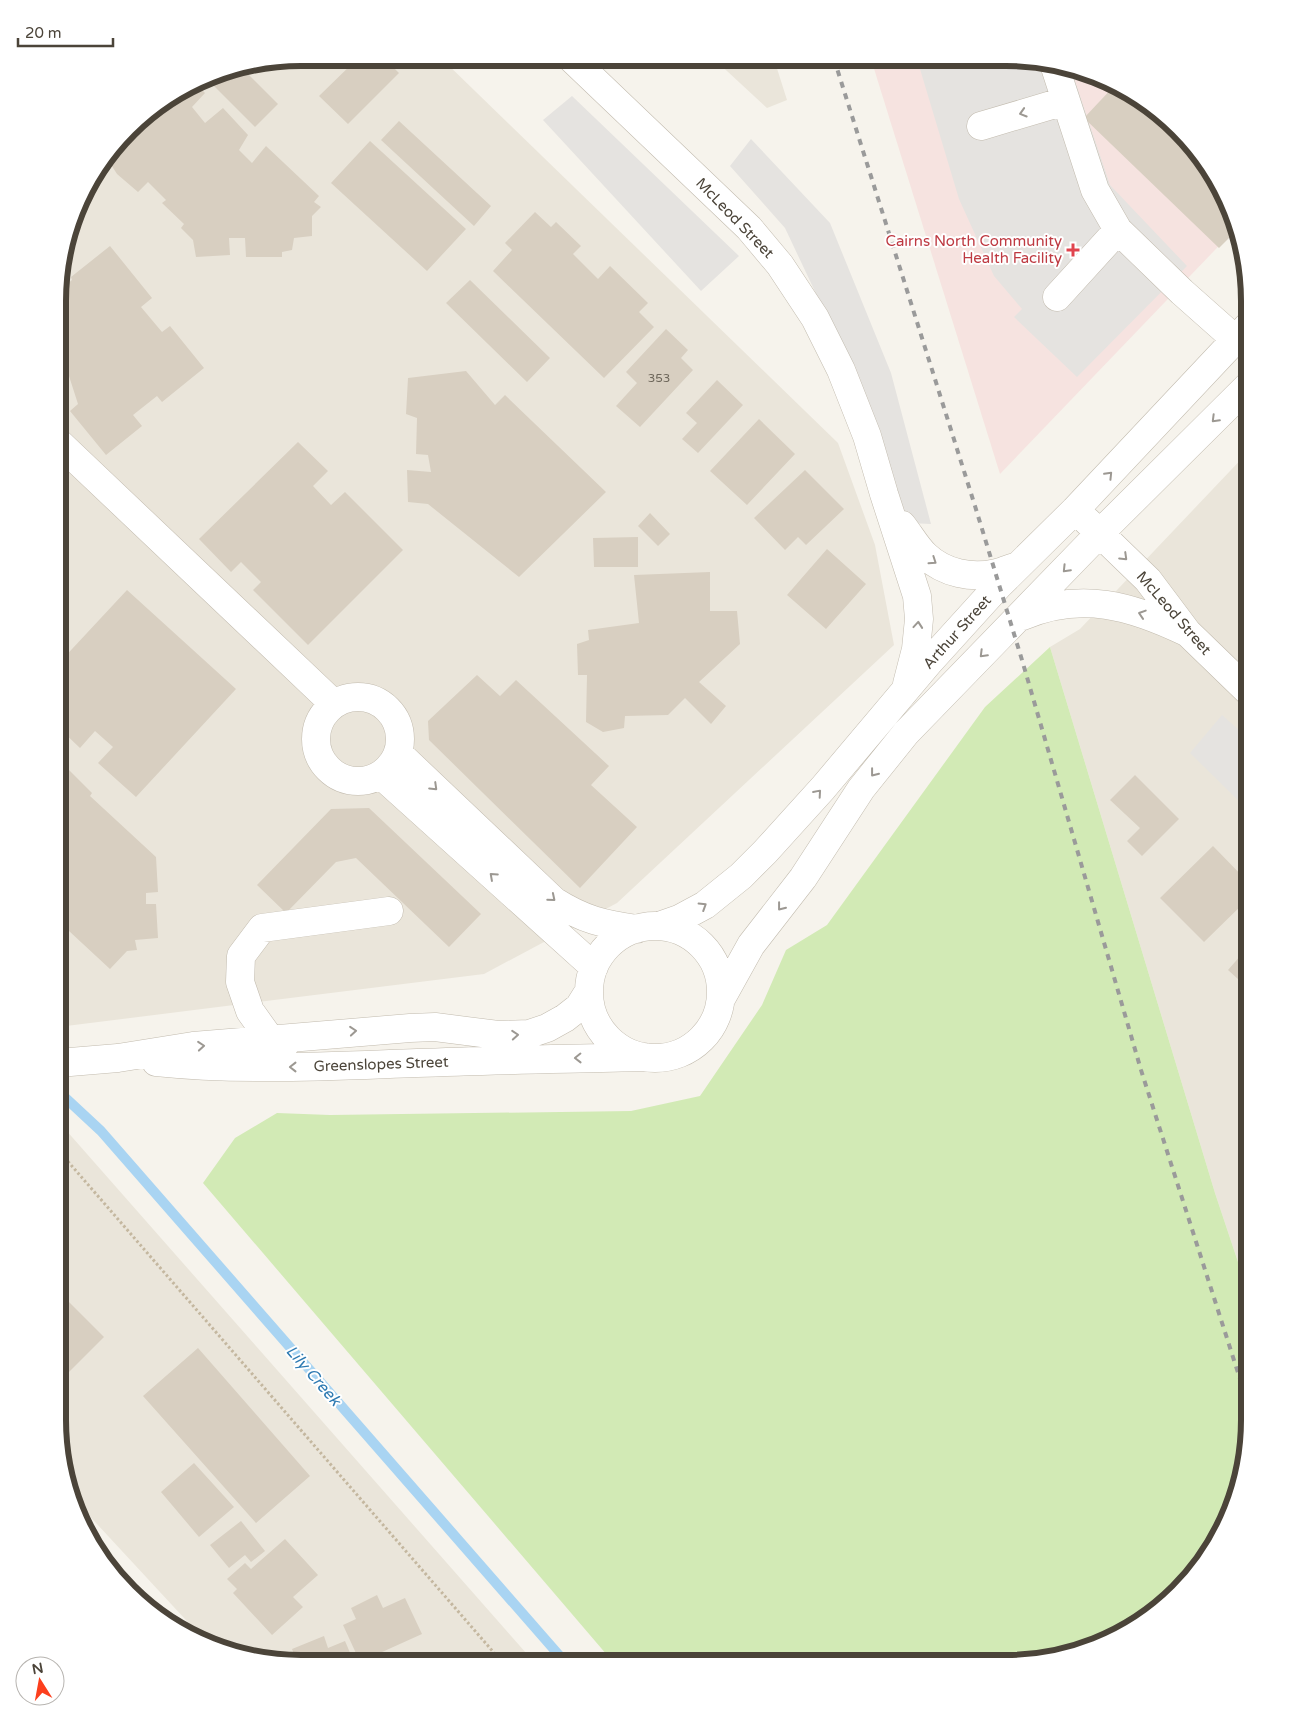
<svg xmlns="http://www.w3.org/2000/svg" width="1307" height="1721" font-family="'Varela Round',sans-serif">
<rect width="100%" height="100%" fill="#f6f3ec"/>
<path fill="#eae5da" d="M301,58h140l397,385 37,102 19,100 -277,258 -133,71 -426,53 2,-758 30,-89 51,-62 82,-47z
M714,59h60l13,41 -20,8z
M1249,451v844l-34,-102 -165,-546 30,-18z
M65,1129l469,533 -264,-1 -60,-15 -139,-150 -5,-13 -8,-63v-290z"/>
<path fill="#f6e3e0" d="M871,59l167,1 61,16 55,32 35,33 35,52 13,34 -237,247z"/>
<path fill="#d2eab5" d="M1050,647l165,546 34,102v141l-13,62 -27,57 -42,48 -53,35 -45,17 -63,8 -393,-1 -410,-479 32,-45 42,-25 53,2 301,-4 69,-15 62,-91 24,-55 41,-25 158,-218z"/>
<path fill="#e5e3e0" d="M917,59l121,1 33,9 39,116 77,81 -110,111 -63,-60 8,-8 -28,-33 -35,-77z
M572,96l167,160 -38,35 -158,-171z
M751,139l79,84 61,150 40,151 -22,-1 -55,-149 -69,-146 -55,-62z
M1222,715l27,24v72l-59,-58z"/>
<g fill="none" stroke-linecap="round" stroke-linejoin="round">
<path stroke="#a9d4f2" stroke-width="10" d="M58,1091l43,40 464,531"/>
</g>
<path fill="#d8cfc1" d="M358,58h26l15,15 -51,51 -29,-28z
M712,59h22l-20,6z
M241,67l37,37 -23,23 -48,-48 16,-8z
M197,85l8,8 -13,14 13,16 18,-15 25,27 -9,15 13,13 14,-17 53,50 -5,6 7,5 -9,9v20l-18,2 -2,12 -10,2v5h-36l-1,-19h-16l1,17 -34,2 -3,-17 -12,-12 3,-4 -22,-21 4,-3 -18,-18 -10,10 -21,-18 -9,-14 -2,1 35,-43z
M1115,85l39,23 35,33 35,52 14,36 -19,19 -135,-130z
M399,121l92,85 -17,20 -93,-86z
M370,141l96,88 -39,42 -96,-88z
M535,212l16,15 5,-5 25,24 -8,8 25,25 12,-13 38,37 -9,9 15,15 -50,51 -111,-107 19,-21 -7,-7z
M110,246l42,52 -11,9 21,25 8,-6 34,42 -42,34 -5,-6 -24,19 9,11 -36,29 -36,-44 8,-7 -9,-28 -10,8 1,-94 12,-10 -1,-3z
M470,280l80,78 -23,24 -81,-79z
M666,329l22,21 -7,8 12,12 -53,57 -24,-21 21,-23 -11,-11z
M466,371l29,34 10,-10 101,97 -87,85 -91,-73 -20,-2 -1,-32 24,2 -3,-17 -12,-1 1,-36 -11,-4 2,-36z
M717,380l26,25 -45,48 -16,-14 15,-16 -11,-10z
M759,419l36,35 -48,51 -37,-34z
M298,442l30,29 -15,15 18,19 14,-13 58,58 -95,95 -55,-55 8,-8 -20,-20 -10,10 -32,-33z
M805,470l39,39 -38,36 -8,-8 -13,13 -31,-32z
M650,513l20,21 -12,12 -20,-20z
M638,537v30h-44l-1,-29z
M827,549l39,35 -40,45 -39,-34z
M710,572v39h27l3,33 -41,38 27,24 -15,18 -26,-26 -17,17 -43,1 -1,12 -21,4 -17,-10 1,-47h-9l-1,-31 12,-4 -1,-10 51,-7 -5,-48z
M127,590l109,99 -100,108 -38,-34 15,-16 -18,-16 -15,17 -21,-20v-65z
M477,675l23,21 16,-16 93,86 -18,19 46,42 -57,61 -151,-148 -1,-19z
M59,760l33,33 -2,3 66,61 2,35 -12,1v11h10l2,34 -23,2 2,10 -10,1 -17,18 -41,-38 -11,12z
M1135,775l44,44 -37,37 -15,-15 13,-13 -30,-28z
M369,808l112,106 -32,33 -93,-89 -20,4 -50,51 -29,-28 74,-76z
M1213,846l36,37v15l-45,44 -44,-44z
M1249,946v43l-21,-19z
M58,1291l46,46 -46,46z
M198,1348l112,128 -54,47 -113,-127z
M194,1463l40,44 -35,30 -38,-45z
M241,1521l24,30 -14,11 -6,-7 -16,13 -19,-23z
M285,1539l33,36 -25,22 10,10 -31,28 -39,-42 4,-4 -10,-10 18,-16 6,6z
M377,1595l6,13 22,-10 17,36 -62,28 -17,-37 13,-6 -5,-11z
M324,1636l4,12 17,-7 9,21h-57l-5,-13z"/>
<g fill="none" stroke-linecap="round" stroke-linejoin="round">
<defs>
<path id="minor" d="M571,58l178,170 31,37 35,53 26,52 26,66 17,58 33,102 2,23 -3,30 -9,35
M1054,64l41,126 23,40 64,62 53,47
M981,126l84,-25
M1057,297l61,-67
M59,443l275,261
M1087,521l61,59 39,52 62,60
M902,525c8,10 15,23 24,31 18,17 46,23 70,17 7,-1 14,-5 22,-7
M1023,616c58,-25 109,-10 163,16
M316 739a42 42 0 1 1 84 0a42 42 0 1 1-84 0Z
M398,753l156,148c30,19 49,23 83,28
M381,775l213,192
M659,926l20,-7 26,-14 36,-29 24,-24 58,-64 107,-127 68,-75 77,-76 174,-185
M589 992a66 66 0 1 1 132 0a66 66 0 1 1-132 0Z
M721,999l30,-54 52,-67 58,-89 45,-56 194,-200 149,-148
M286,1043l-16,-4 -20,-28 -10,-29 1,-26 21,-28 127,-17
M156,1062c87,9 174,4 261,1 76,-3 152,-4 227,-6
M58,1063l60,-5 75,-12 217,-18 25,-1 63,8 31,-1 18,-6 18,-10 14,-11 10,-16"/>
</defs>
<use href="#minor" stroke="#c2bbae" stroke-width="29"/>
<path stroke="#c4b79f" stroke-width="3" stroke-dasharray="2.5 2.5" stroke-linecap="butt" d="M58,1150l444,512"/>
<use href="#minor" stroke="#fff" stroke-width="28"/>
<path stroke="#9a9a9a" stroke-width="4" stroke-dasharray="6 6" stroke-linecap="butt" d="M834,59l141,447 47,154 119,410 108,337"/>
</g>
<defs><path id="oneway-chevron" d="M-2-3.5L2.5 0L-2 3.5" fill="none" stroke-width="1.6" stroke-linecap="round" stroke-linejoin="round" transform="scale(1.25)"/></defs>
<g stroke="#9c9892">
<use href="#oneway-chevron" transform="translate(1023 113) rotate(163)"/>
<use href="#oneway-chevron" transform="translate(1215 419) rotate(135)"/>
<use href="#oneway-chevron" transform="translate(1109 475) rotate(-46)"/>
<use href="#oneway-chevron" transform="translate(1124 557) rotate(44)"/>
<use href="#oneway-chevron" transform="translate(933 561) rotate(34)"/>
<use href="#oneway-chevron" transform="translate(1066 569) rotate(134)"/>
<use href="#oneway-chevron" transform="translate(1142 614) rotate(-162)"/>
<use href="#oneway-chevron" transform="translate(918 625) rotate(-85)"/>
<use href="#oneway-chevron" transform="translate(983 654) rotate(135)"/>
<use href="#oneway-chevron" transform="translate(874 773) rotate(128)"/>
<use href="#oneway-chevron" transform="translate(434 787) rotate(44)"/>
<use href="#oneway-chevron" transform="translate(818 793) rotate(-49)"/>
<use href="#oneway-chevron" transform="translate(493 876) rotate(-138)"/>
<use href="#oneway-chevron" transform="translate(552 898) rotate(40)"/>
<use href="#oneway-chevron" transform="translate(703 906) rotate(-32)"/>
<use href="#oneway-chevron" transform="translate(781 907) rotate(128)"/>
<use href="#oneway-chevron" transform="translate(353 1031) rotate(-5)"/>
<use href="#oneway-chevron" transform="translate(515 1035) rotate(-4)"/>
<use href="#oneway-chevron" transform="translate(201 1046) rotate(-5)"/>
<use href="#oneway-chevron" transform="translate(578 1058) rotate(179)"/>
<use href="#oneway-chevron" transform="translate(293 1067) rotate(-180)"/>
</g>
<path fill="#e0444e" stroke="#fff" stroke-width="2" d="M1070.5 242.5h5v5h5v5h-5v5h-5v-5h-5v-5h5z"/>
<g text-anchor="middle" stroke-width="4" stroke-linejoin="round" paint-order="stroke">
<g font-size="12" fill="#6e675b">
<text x="659" y="382">353</text>
</g>
<g font-size="15" fill="#4b4439" stroke="#fff">
<text transform="translate(735 218) rotate(46)" y="5">McLeod Street</text>
<text transform="translate(1174 613) rotate(49)" y="5">McLeod Street</text>
<text transform="translate(957 632) rotate(-48)" y="5">Arthur Street</text>
<text transform="translate(381 1064) rotate(-2)" y="5">Greenslopes Street</text>
</g>
<g font-size="15" fill="#be3a42" stroke="#fff" text-anchor="end">
<text x="1062" y="246">Cairns North Community<tspan x="1062" dy="17">Health Facility</tspan></text>
</g>
<g font-size="16" font-style="italic" fill="#2e7ab2" stroke="#fff">
<text transform="translate(314 1375) rotate(49)" y="6">Lily Creek</text>
</g>
</g>
<path d="M0 0H1307V1721H0ZM301 66H1006A235 235 0 0 1 1241 301V1420A235 235 0 0 1 1006 1655H301A235 235 0 0 1 66 1420V301A235 235 0 0 1 301 66Z" fill="#fff" fill-rule="evenodd"/>
<path fill="none" stroke="#4b4439" stroke-width="6" d="M301 66H1006A235 235 0 0 1 1241 301V1420A235 235 0 0 1 1006 1655H301A235 235 0 0 1 66 1420V301A235 235 0 0 1 301 66Z"/>
<g transform="translate(40 1681) rotate(349)"><circle r="24" fill="#ffffff" stroke="#b7b4b0"/>
<path d="M0-4L9 19L0 12L-9 19Z" fill="#fc3f1d"/>
<text y="-8" font-size="14" font-weight="bold" text-anchor="middle" fill="#4b4439">N</text>
</g>
<path d="M18 38v8h95v-8" fill="none" stroke="#4b4439" stroke-width="2.5"/>
<text x="25" y="38" font-size="15" fill="#4b4439" stroke="#ffffff" stroke-width="4" paint-order="stroke">20 m</text>
</svg>
